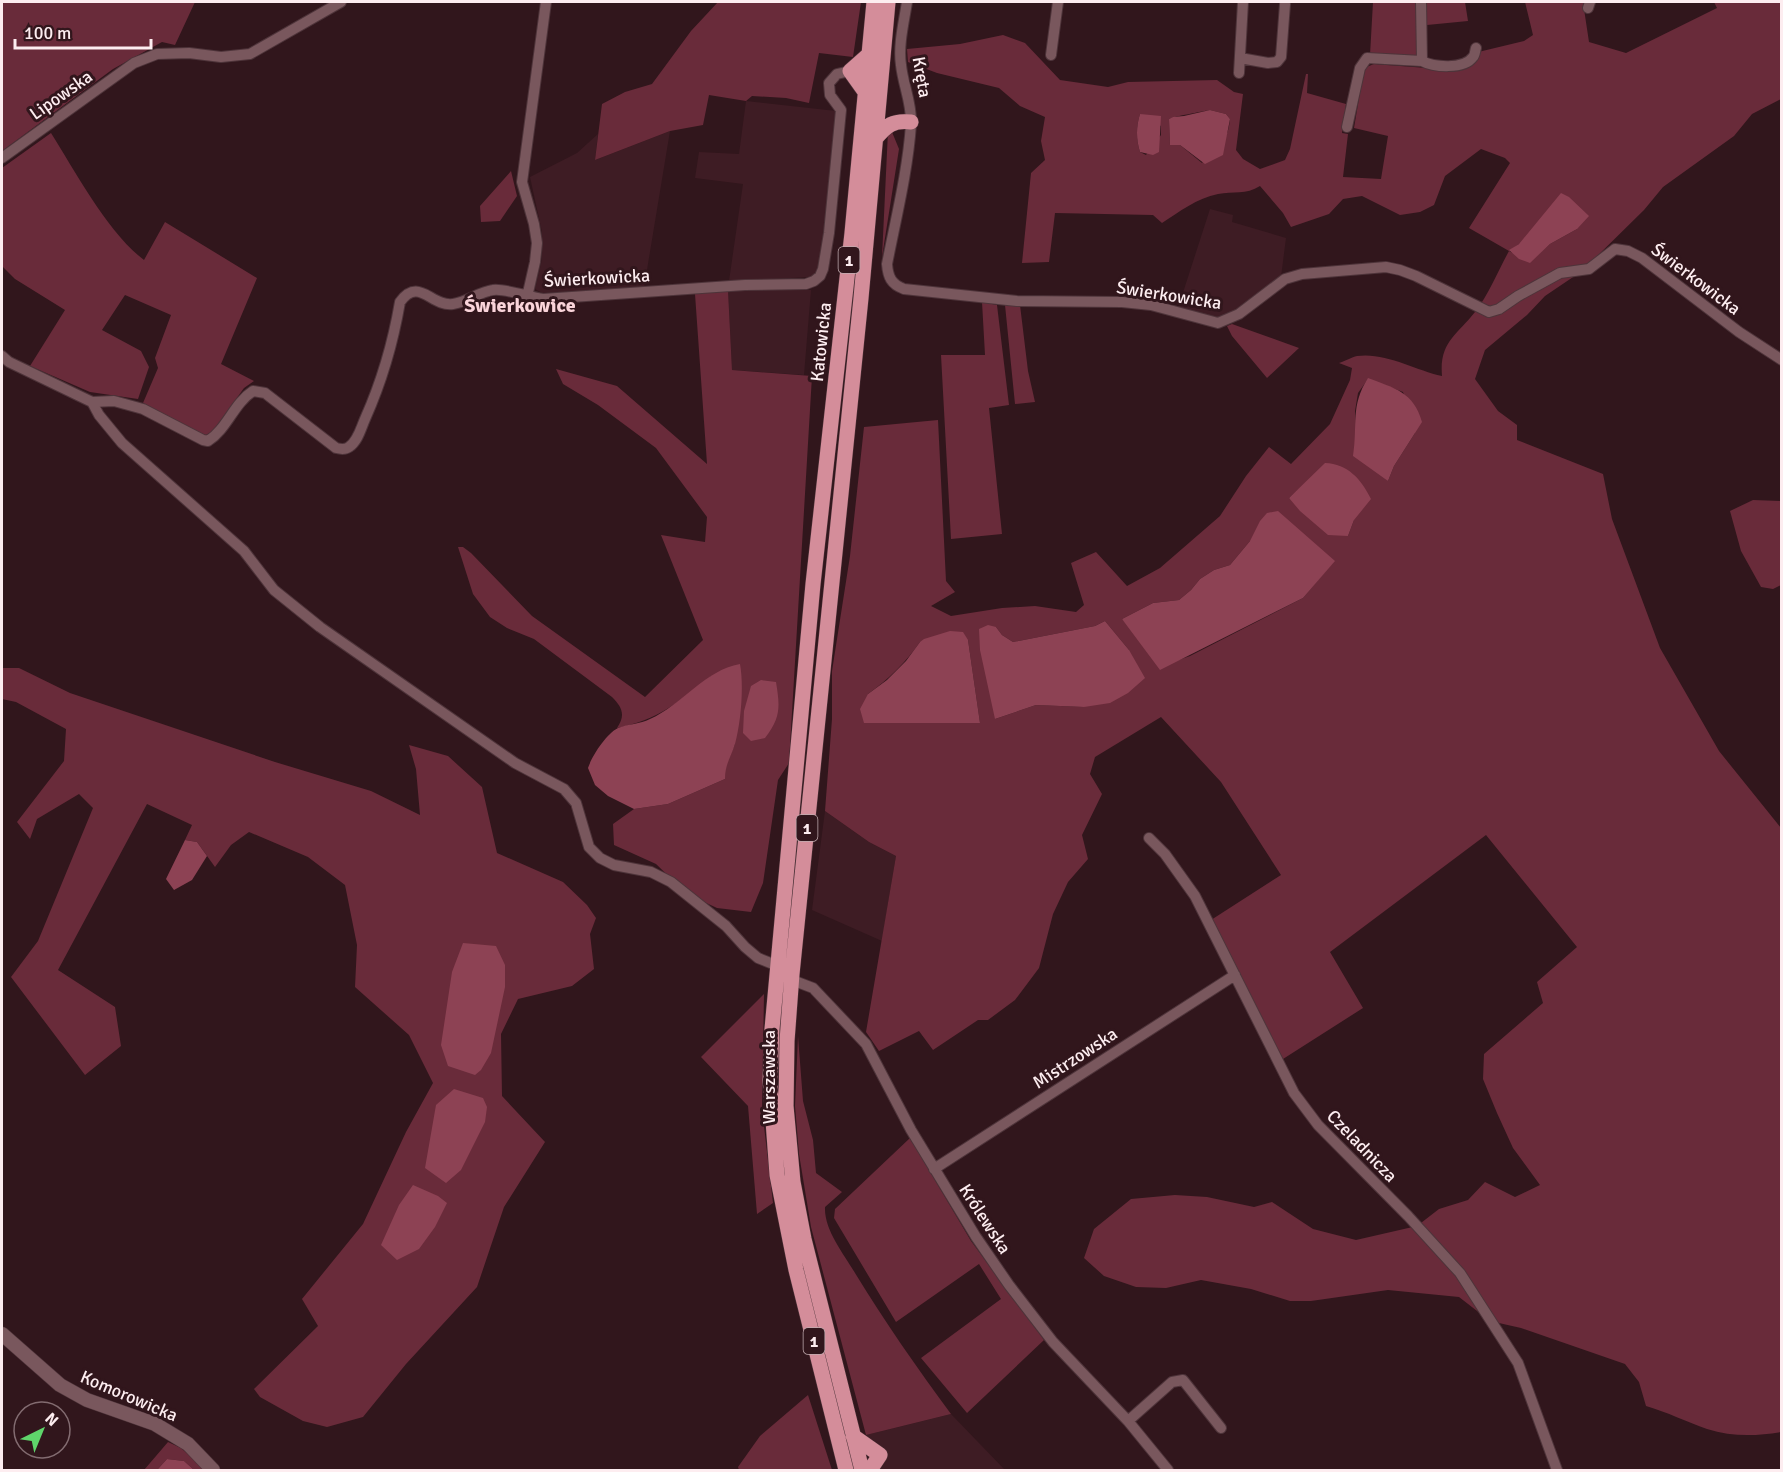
<svg xmlns="http://www.w3.org/2000/svg" width="1783" height="1472" font-family="Signika,sans-serif">
<rect width="100%" height="100%" fill="#31161c"/>
<path fill="#3e1c24" d="M746,101l90,10 -4,58 -13,100 -8,8 -82,4 14,-97 -48,-6 4,-26 40,2z
M670,131l-26,157 -102,5 -7,-4 7,-30v-27l-12,-55 47,-24 21,-19 -3,26z
M1210,209l23,6 -1,7 54,16 -5,39 -58,43 -45,-12z
M728,290h83l-7,85 -72,-5z
M825,811l44,31 27,14 -14,85 -70,-31z
M951,1414l54,56h-130l-9,-35z"/>
<path fill="#692b3a" fill-rule="evenodd" d="M2,2h193l-20,43 -13,-3 -49,27 -111,82z
M718,2h143l-8,55 -34,-4 -10,50 -23,-5 -34,-2 -6,5 -37,-6 -6,30 -33,6 -75,29 7,-56 23,-12 27,-8 39,-53z
M1373,2h45v56l-48,-3z
M1426,2h39l3,19 -41,4z
M1525,2h61l-2,7 5,33 37,11 91,-45 -3,-6h67v97l-29,15 -18,22 -71,51 -19,23 -62,61 -37,25 -18,19 -42,35 -10,29 23,32 19,14v15l86,34 9,45 48,129 59,103 62,77v604c-24,4 -49,5 -74,-3 -20,-7 -40,-17 -61,-23l-7,-24 -14,-18 -104,-36 -31,-7 -31,-24 -71,-7 -77,11h-21l-39,-12 -50,-9 -35,8 -30,-1 -32,-11 -20,-18 10,-29 37,-30 44,-4 32,2 47,10 18,-5 41,27 43,11 61,-14 22,-17 29,-9 17,-18 30,15 25,-12 -27,-37 -16,-35 -14,-34 1,-25 59,-51 -6,-21 40,-35 -91,-112 -156,117 33,56 -80,51 -72,-139 70,-45 -60,-93 -60,-65 -66,40 -5,17 12,20 -20,41 6,24 -20,23 -15,32 -14,54 -24,32 -27,20h-10l-45,30 -14,-19 -40,20 -13,-19 30,-176 -27,-14 -44,-31 7,-92v-48l18,-115 14,-129 74,-7 8,161 9,11 -24,14 20,10 51,-8 33,-2 41,6 8,-7 -13,-42 25,-11 31,34 33,-18 60,-52 26,-40 23,-29 22,17 39,-40 20,-44 2,-12 -13,-5c6,-2 13,-6 18,-7 28,-4 58,14 85,20 -3,-34 15,-41 33,-64 14,-18 23,-41 34,-61l-40,-23 41,-65 -5,-5 -24,-9 -36,27 -11,29 -14,7 -20,3 -38,-19 -19,3 -14,15 -38,13 -8,-14 -23,-27c-14,9 -27,5 -42,8 -21,4 -39,18 -56,29l-9,-8 -98,-2 -6,49 -27,1 9,-90 14,-13 -4,-19 4,-24 -25,-11 -21,-18 -62,-15 -29,-11 -1,-13 53,-5 43,-9 22,8 35,37 48,7 20,-5 89,-2 17,12 9,2 -7,56 7,9 17,10 25,-9 5,-11 16,-75h2l-1,19 39,11 -4,29 6,1 -5,43 38,2 7,-43 -34,-8 10,-60 10,-4 66,5 20,-2 10,-13 54,-13 9,-6zM1210,110l16,4 4,5c-2,23 -12,28 -28,44l-22,-18h-10l-1,-26c6,-3 32,-7 41,-9zM1140,114l21,12v9l-15,20 -6,-3c-4,-13 -4,-25 0,-38zM1577,229l-27,15 -20,18 -21,-11 10,-7zM1368,379l35,13 12,41 -21,33 -6,15 -32,-42 -1,-28 3,-18zM1300,488l54,32 -6,16 -59,-38zM1250,541l84,20 -31,37 -113,58 -20,7 -48,-44 31,-16 26,-3 12,-10 9,-11 14,-9 16,-5zM1105,621l24,29 -45,57 -48,-2 -41,14 1,-92 6,8 11,7 82,-16zM968,640l12,83 -89,-1 -23,-28c21,-15 37,-31 52,-52z
M888,131l4,1 7,17 -17,108z
M51,133c24,38 57,100 93,127l21,-38 92,56 -36,86 33,17 -10,7 -31,43 -7,4 -11,-3 -52,-29 15,-35 -3,-10 16,-43 -46,-20 -23,35 39,21 8,16 -11,32 -48,-7 -60,-26 35,-56 -50,-31 -13,-13v-98z
M511,171l6,25 -17,25 -19,1 -1,-16z
M728,290l4,80 80,6 -23,387 -11,17 -15,103 -12,29 -34,-4 -30,-14 -31,-30 -42,-19 -1,-21 21,-15 34,-5 57,-25v-12l10,-23 -24,-68c-31,26 -54,44 -94,52 9,-13 5,-21 -5,-31l-78,-58 -27,-11 -17,-11 -17,-23 -15,-47h5l8,6 61,63 113,81 58,-57 -42,-105 44,7 2,-25 -51,-69 -58,-43 -35,-21 -7,-15 61,17 90,78 -12,-170z
M982,302l15,3 12,100 -20,3 13,126 -51,5 -10,-184h44z
M1005,305h15l8,66 7,31 -20,2z
M1232,324l67,24 -32,30 -35,-42 -5,-10z
M1753,500l28,1v84l-8,4 -12,-2 -20,-36 -11,-40z
M2,668h17l51,25 205,69 96,29 49,24 -4,-46 -7,-24 39,11 34,31 15,66 66,29 24,23 9,13 -6,16 4,35 -22,17 -54,13 -17,35 1,62 43,46 -41,65 -27,80 -71,77 -43,53 -36,10 -24,-6 -43,-24 -6,-8 64,-63 -16,-27 61,-75 43,-92 27,-49 -24,-48 -54,-48 2,-42 -12,-60 -37,-28 -59,-25 -18,13 -16,22 -18,-25 -12,-2 7,-15 -45,-21 -89,166 57,37 6,39 -36,29 -74,-98 27,-36 55,-133 -14,-14 -42,25 -7,20 -13,-17 47,-61 2,-32 -50,-27 -14,-3z
M764,994l-2,115 11,94 -16,11 -9,-108 -47,-49z
M798,1036l5,65 10,39 3,33 26,19 -17,15c-1,23 19,47 30,66 30,49 62,95 96,141l-85,21 -55,-208 -12,-73 -4,-48z
M910,1138l61,103 73,99 -77,73 -46,-55 80,-59 -22,-35 -83,58 -62,-104 1,-9z
M808,1395l24,75h-93l-1,-3 22,-31z
M168,1442l13,6 25,22h-12l-10,-9 -17,-2 -10,11h-13z"/>
<path fill="#8d4254" d="M1210,110l16,4 4,5 -7,36 -18,9 -25,-19h-10l-1,-26 4,-2 11,-1z
M1140,114l21,2 -2,36 -6,3 -13,-3c-4,-13 -4,-25 0,-38z
M1561,193l8,4 20,19 -12,13 -27,15 -20,19 -11,-4 -10,-9 10,-6z
M1368,378c26,10 46,14 54,44l-28,44 -6,15 -35,-25c5,-31 -3,-50 15,-78z
M1325,463c23,1 36,16 46,36l-17,21 -6,16 -20,-1 -28,-24 -11,-13z
M1278,511l57,50 -32,37 -143,72 -38,-51 31,-16 26,-3 12,-10 9,-11 14,-9 16,-5 20,-24 10,-20 7,-8z
M1105,621l24,29 16,28 -17,15 -18,10 -26,4 -48,-2 -41,14 -15,-69 -1,-21 9,-4 8,2 6,8 11,7 82,-16z
M950,631l13,1 5,8 12,83h-116l-4,-14 8,-15 19,-14 19,-19 14,-19 4,-3z
M740,664c4,22 1,58 -5,80 -4,13 -10,20 -10,35l-57,25 -34,5 -26,-13 -13,-11 -7,-17c4,-12 18,-34 30,-40 10,-4 22,-4 32,-9 32,-14 55,-49 90,-55z
M761,680l15,2c4,25 5,35 -11,56l-14,3 -8,-8 1,-22 7,-25z
M185,840l12,2 10,14 -15,24 -18,10 -8,-11z
M463,943l33,3 9,19v22l-14,66 -10,17 -6,5 -27,-9 -7,-21 11,-73z
M454,1089l29,9 4,9 -2,15 -24,48 -15,13 -21,-15 11,-63z
M413,1185l25,11 9,7 -12,24 -16,22 -22,11 -16,-15 18,-40z
M167,1459l17,2 10,9h-37z"/>
<g fill="none" stroke-linecap="round" stroke-linejoin="round">
<defs>
<path id="minor" d="M907,2c-3,20 -9,43 -6,63 2,20 11,38 10,59 -3,46 -15,94 -24,140 1,13 4,20 17,25l113,12 105,1 29,3 67,18 21,-9 46,-35 17,-5 84,-7 14,3 16,6 73,36 10,-3 19,-13 42,-23 29,-4 26,-20 13,2 14,7 97,74 43,28
M1588,8l2,-6
M1051,55l7,-53
M1240,58l28,5 9,-1 4,-5 4,-53
M1422,61c11,6 42,9 51,-4 2,-2 2,-6 3,-9
M1239,73l4,-71
M1347,127l13,-59 7,-10 55,3 -1,-59
M2,158l132,-95 23,-9 32,-1 32,4 29,-3 91,-52
M527,297l8,-35 2,-19 -3,-19 -12,-42 24,-180
M2,356l7,6 83,40 22,-1 29,8 60,31 5,1c19,-12 26,-38 45,-50l12,2 71,55c4,1 9,2 13,-1 9,-6 12,-19 16,-28 17,-38 28,-76 35,-117 19,-26 31,5 53,2 14,-2 26,-12 40,-14 11,-2 36,7 50,9l202,-14 61,-1 8,-3 6,-5 3,-7 6,-36 12,-123 -11,-15 -1,-12 8,-9 13,-3
M92,402l7,13 23,28 122,108 30,39 46,37 195,136 49,26 12,14 13,44 11,11 14,7 37,7 20,10 55,44 19,21 13,11 20,8
M1149,838l16,16 30,42 99,197 24,32 90,91 52,57 58,90 39,107
M792,980l21,8 53,56 45,86 65,107 33,48 44,57 75,79 40,49
M934,1169l301,-194
M1128,1421l44,-39 11,-2 38,48"/>
<path id="tertiary" d="M2,1334l58,51 27,15 68,24 33,20 25,26"/>
<path id="primary" d="M865,92l-15,-21 18,-16
M875,139c12,-14 18,-19 36,-17
M853,1436l27,19 -10,15
M846,1470l-50,-200 -19,-95 -7,-95 2,-51 41,-445 39,-351 22,-231
M862,1470l-58,-231 -11,-57 -7,-76 1,-65 5,-67 69,-676 27,-296"/>
</defs>
<use href="#minor" stroke="#4e343a" stroke-width="12"/>
<use href="#tertiary" stroke="#4e343a" stroke-width="15"/>
<use href="#primary" stroke="#4e343a" stroke-width="16"/>
<use href="#minor" stroke="#79575d" stroke-width="10"/>
<use href="#tertiary" stroke="#79575d" stroke-width="14"/>
<use href="#primary" stroke="#d48d9a" stroke-width="15"/>
</g>
<g text-anchor="middle" stroke-width="6" stroke-linejoin="round" paint-order="stroke">
<g fill="#31161c" stroke="#c0acb0" stroke-width="1.5">
<rect x="838.5" y="247" width="21" height="26" rx="4.5"/>
<rect x="796.5" y="815" width="21" height="26" rx="4.5"/>
<rect x="803.5" y="1328" width="21" height="26" rx="4.5"/>
</g>
<g font-size="16" font-weight="bold" fill="#fdedf0">
<text x="849" y="266">1</text>
<text x="807" y="834">1</text>
<text x="814" y="1347">1</text>
</g>
<g font-size="18" fill="#fdedf0" stroke="#31161c">
<text transform="translate(922 77) rotate(80)" y="6">Kręta</text>
<text transform="translate(61 95) rotate(-35)" y="6">Lipowska</text>
<text transform="translate(597 278) rotate(-3)" y="6">Świerkowicka</text>
<text transform="translate(1696 279) rotate(37)" y="6">Świerkowicka</text>
<text transform="translate(1169 295) rotate(9)" y="6">Świerkowicka</text>
<text transform="translate(821 342) rotate(-84)" y="6">Katowicka</text>
<text transform="translate(1075 1058) rotate(-33)" y="6">Mistrzowska</text>
<text transform="translate(769 1077) rotate(-90)" y="6">Warszawska</text>
<text transform="translate(1362 1146) rotate(46)" y="6">Czeladnicza</text>
<text transform="translate(985 1219) rotate(57)" y="6">Królewska</text>
<text transform="translate(129 1396) rotate(23)" y="6">Komorowicka</text>
</g>
<g font-size="20" font-weight="bold" fill="#fad4da" stroke="#31161c">
<text x="520" y="312">Świerkowice</text>
</g>
</g>
<rect width="1783" height="1472" fill="none" stroke="#fdedf0" stroke-width="6"/>
<g transform="translate(42 1430) rotate(43)"><circle r="28" fill="#31161c" stroke="#836c71" stroke-width="1.5"/>
<path d="M0-4.5L10 22L0 15L-10 22Z" fill="#5fd56b"/>
<text y="-9" font-size="16" font-weight="bold" text-anchor="middle" fill="#fdedf0">N</text>
</g>
<path d="M15 39v9h136v-9" fill="none" stroke="#fdedf0" stroke-width="3"/>
<text x="24" y="39" font-size="18" fill="#fdedf0" stroke="#31161c" stroke-width="4.5" paint-order="stroke">100 m</text>
</svg>
